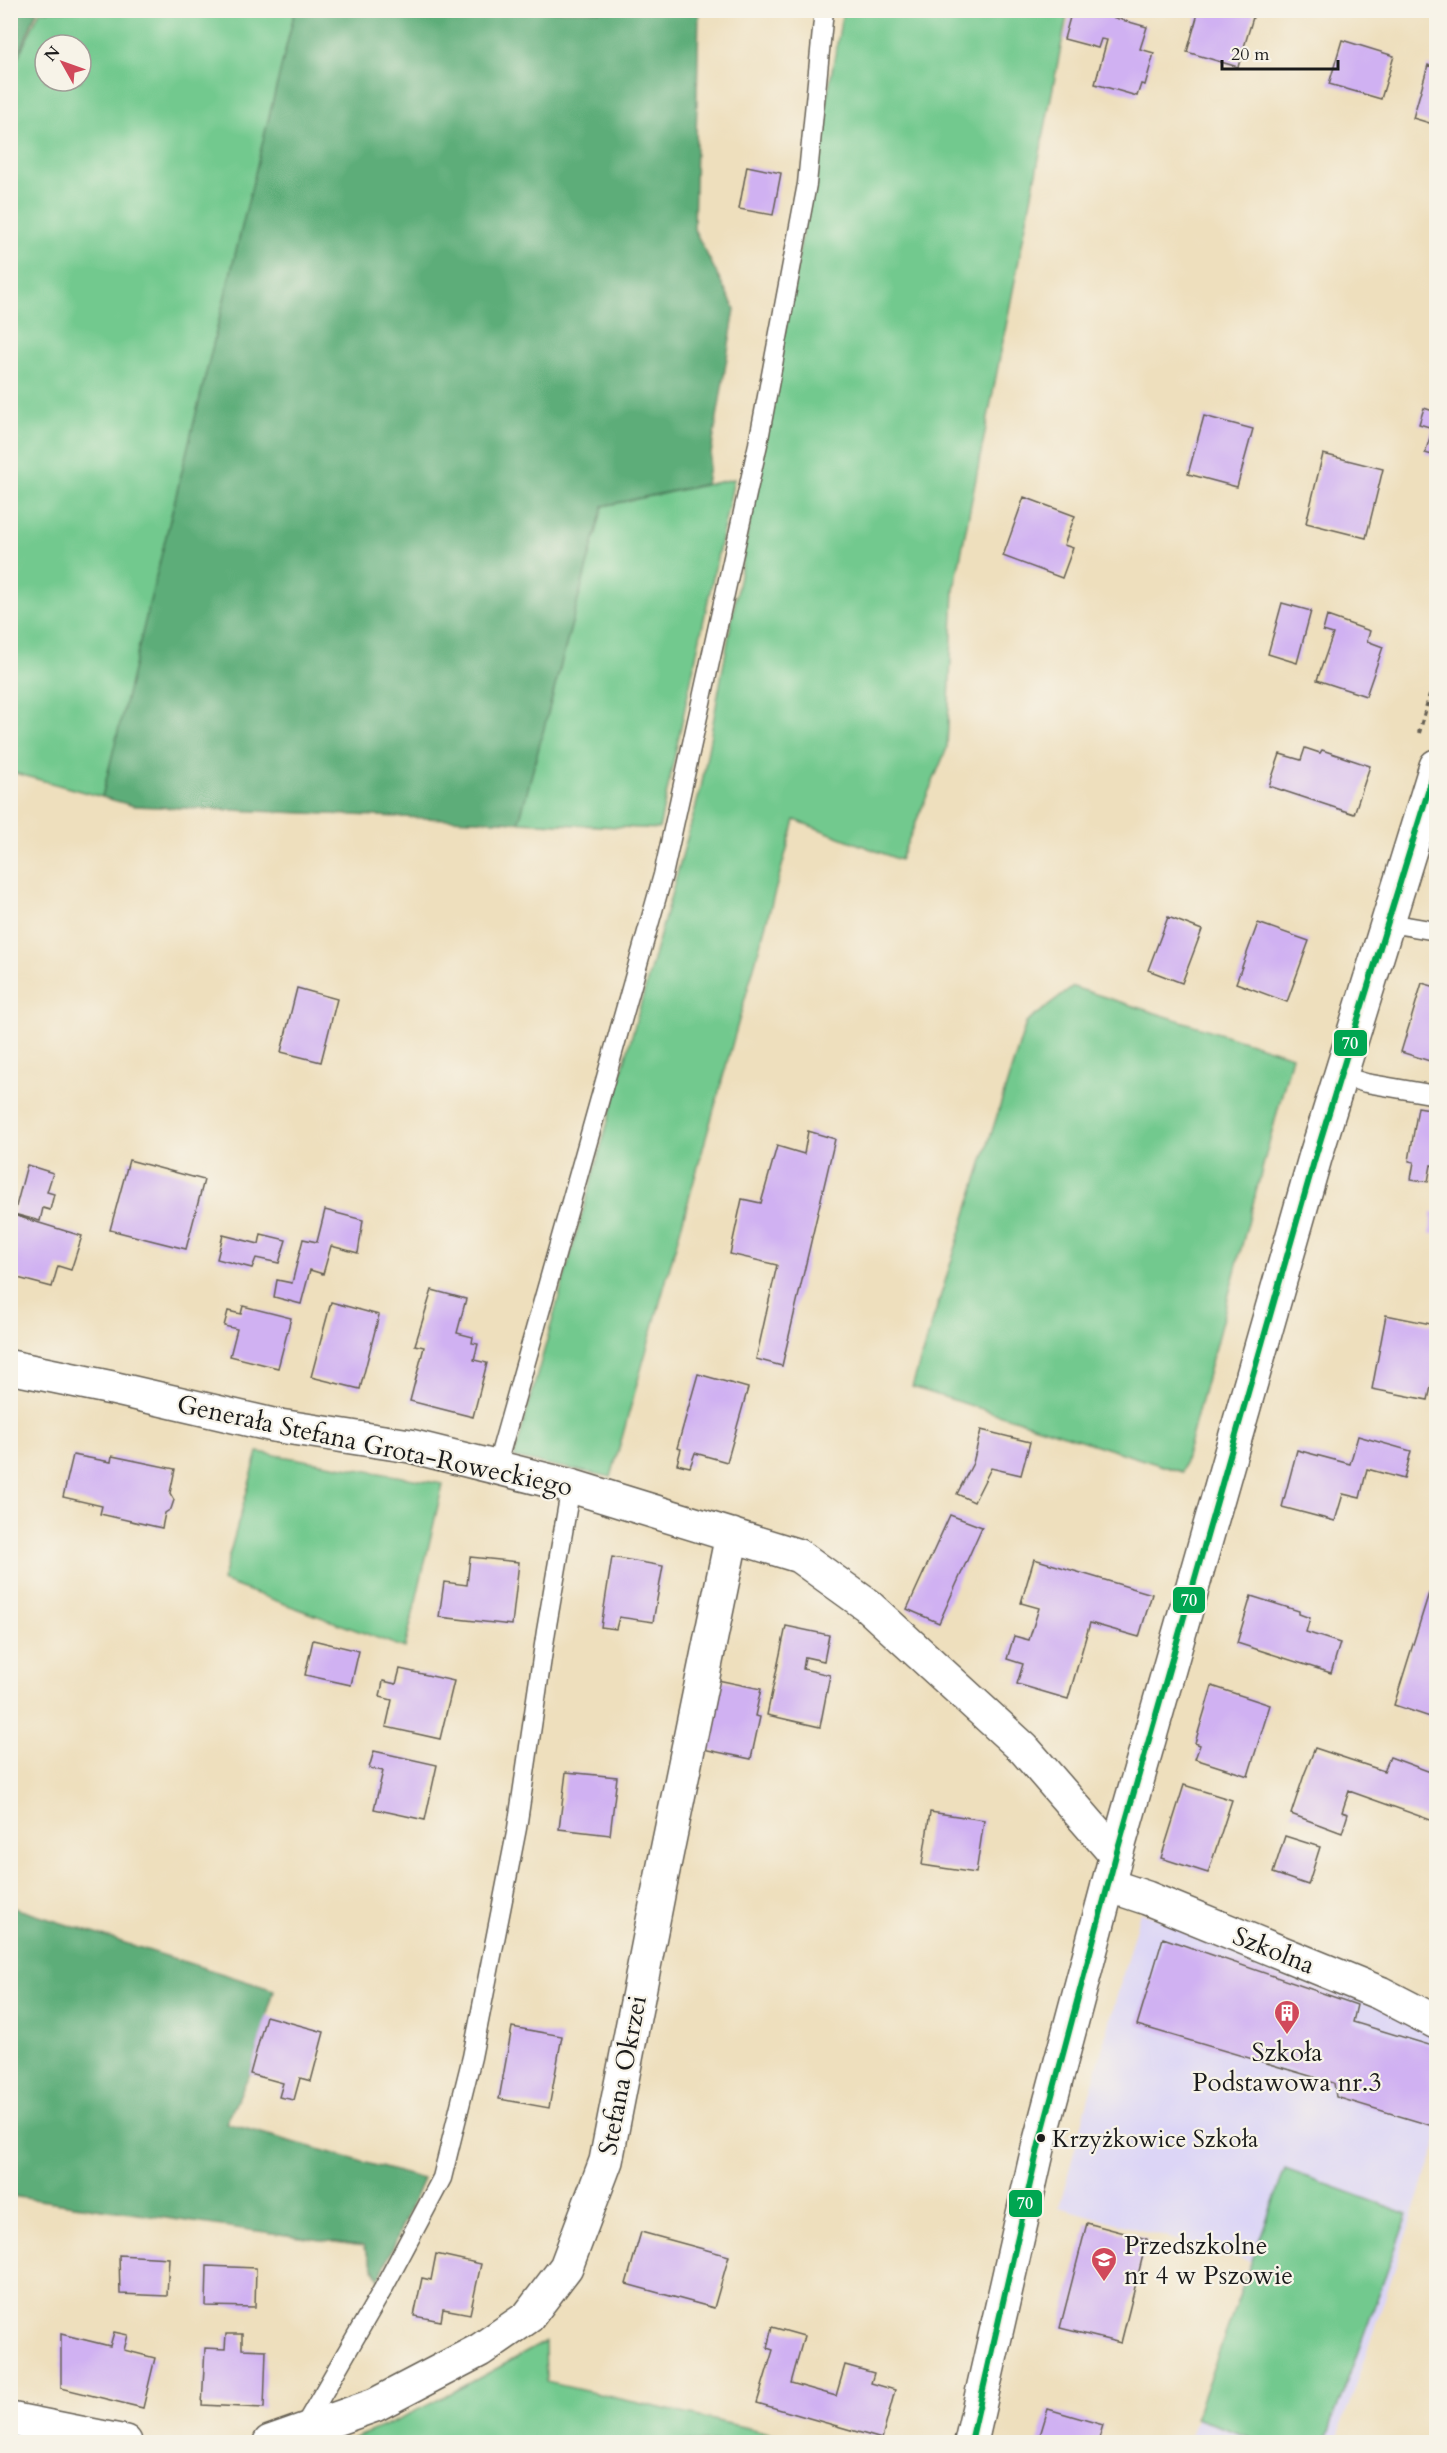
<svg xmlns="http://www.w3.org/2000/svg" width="1447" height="2453" font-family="Cardo,serif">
<rect width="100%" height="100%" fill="#f7f3e8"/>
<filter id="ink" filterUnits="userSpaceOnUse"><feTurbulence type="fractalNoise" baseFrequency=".0167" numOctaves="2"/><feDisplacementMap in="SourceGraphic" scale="12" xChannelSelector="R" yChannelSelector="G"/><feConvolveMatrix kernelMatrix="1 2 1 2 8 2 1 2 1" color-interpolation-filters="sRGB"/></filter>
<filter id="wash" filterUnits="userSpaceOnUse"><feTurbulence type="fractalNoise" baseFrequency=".008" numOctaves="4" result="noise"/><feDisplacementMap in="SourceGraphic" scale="24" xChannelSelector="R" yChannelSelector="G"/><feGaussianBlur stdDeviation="1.35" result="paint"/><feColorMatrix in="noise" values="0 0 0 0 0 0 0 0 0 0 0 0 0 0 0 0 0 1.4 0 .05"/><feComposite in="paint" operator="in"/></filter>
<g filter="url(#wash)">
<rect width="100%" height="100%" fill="#eedfbd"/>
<path fill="#dcd5f6" d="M1140,1912l220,82 76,41v112l-100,295h-148l62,-181 -191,-54z"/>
<path fill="#72c98e" stroke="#477255" stroke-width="1.5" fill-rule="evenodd" d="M40,11h255l-193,786 -91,-25 -1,-688 6,-22zM45,45h36v36h-36z
M843,11h96l3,9 31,-9h95l-114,579 -7,158 -47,112 -105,-40 -184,657 -97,-19 187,-670z
M734,479l-75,350 -140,-7 84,-316z
M1073,987l219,69 -110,416 -270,-85 114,-364z
M258,1452l185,32 -38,164 -183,-67z
M1285,2169l123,45 -83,228h-61l-69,-24z
M545,2342l1,40 263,60h-464c70,-27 134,-64 200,-100z"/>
<path fill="#5dad79" stroke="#3c644a" stroke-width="1.5" d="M11,10l26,1 -26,61 -1,-61z
M295,11h404l-5,218 41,80 -29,175 -103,22 -84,316 -385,-16 -32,-9z
M939,11v-1l34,1 -32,9z
M11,1907l263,83 -24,84 -24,49 197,56 -44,100 -16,-33 -352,-50z"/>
<g id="blocks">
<path fill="#d0b1f2" d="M1072,10h37l-1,6 39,11 -7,22 14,4 -9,32 -4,-1 -4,12 -42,-12 12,-44 -6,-1 -3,9 -34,-9z
M1199,10h44l11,4 -16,53 -51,-15z
M1342,40l52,16 -13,43 -52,-15z
M1428,65l8,3v57l-23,-7z
M747,166l34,7 -8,42 -34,-6z
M1424,408l12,4v44l-11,-3 8,-25 -14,-4z
M1204,416l49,13 -16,58 -49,-13z
M1323,454l60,15 -17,69 -60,-15z
M1024,497l51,19 -11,29 9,3 -11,30 -59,-22z
M1282,603l29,8 -14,52 -29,-9z
M1327,616l43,15 -3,10 16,6 -17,49 -49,-16 16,-46 -10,-3z
M1305,748l15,5 2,-3 48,16 -16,48 -85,-28 11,-32 21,6z
M1168,917l34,13 -20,53 -34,-13z
M1258,923l51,18 -22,61 -51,-19z
M1422,983l14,4v76l-35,-11z
M297,988l40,11 -16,63 -40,-10z
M1418,1107l18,3v56l-5,-1 -3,17 -17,-3 3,-17 -5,-1z
M808,1131l27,8 -53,227 -26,-7 21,-94 -47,-11 12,-55 19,4 16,-57 27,8z
M129,1160l75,20 -18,69 -76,-19z
M27,1165l26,8 -6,19 7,2 -4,16 -7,-2 -3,13 -26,-7z
M325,1210l38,10 -5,33 -27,-7 -8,28 -13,-4 -9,34 -27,-7 3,-17 15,3 11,-44 14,3z
M1431,1212h5v22h-6z
M10,1214l72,22 -11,34 -13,-4 -6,21 -42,-11z
M261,1234l25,6 -7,23 -23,-5 -4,10 -35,-9 6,-24 36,9z
M432,1290l34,9 -9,34 16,4 -1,6 6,1 -4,16 13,3 -14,54 -63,-16 14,-54 -9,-2z
M331,1302l48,13 -19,74 -49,-12z
M243,1306l48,12 -13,50 -48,-12 7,-27 -13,-3 4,-15 13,3z
M1386,1315l50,10v40l-8,35 -56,-11z
M698,1374l50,14 -21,74 -32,-9 -5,14 -13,-3 4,-15 -4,-1z
M981,1430l49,12 -9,33 -30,-7 -17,34 -17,-8 16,-31z
M1358,1436l53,15 -7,28 -37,-10 -7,29 -17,-4 -8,27 -53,-14 15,-57 53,14z
M73,1455l38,7 1,-6 63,13 -5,24 4,7 -3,9 -6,4 -3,15 -62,-14 2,-8 -39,-9z
M950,1515l32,12 -43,96 -32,-14z
M470,1557l49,5 -7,63 -73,-8 5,-35 23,3z
M612,1557l51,9 -10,56 -34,-5 -3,12 -15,-2z
M1034,1559l118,35 -13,43 -49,-14 -22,76 -51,-15 6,-20 -16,-5 7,-23 15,4 10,-32 -18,-5z
M1429,1593l7,2v124l-42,-14z
M1251,1596l48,15v3l11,4 -4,14 34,11 -9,30 -94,-30z
M786,1626l43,9 -5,26 -19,-4 -2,12 27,6 -10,52 -53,-12z
M313,1640l46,11 -8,34 -46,-10z
M400,1669l54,12 -14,58 -54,-12 6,-27 -12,-3 3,-16 13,3z
M713,1679l48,10 -6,27 5,1 -9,42 -53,-11z
M1212,1686l58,19 -22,71 -53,-17 5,-14 -5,-2z
M1315,1748l69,23 6,-14 46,17v48l-87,-31 -7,21 6,2 -6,19 -51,-19 13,-39z
M374,1751l63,14 -12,55 -51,-11 9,-38 -14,-3z
M566,1772l51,5 -7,58 -51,-6z
M1184,1785l48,15 -24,73 -47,-15z
M930,1812l54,8 -8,53 -54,-8z
M1285,1836l35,11 -12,38 -35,-12z
M1163,1938l194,67 -4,17 83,25v80l-100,-30 -2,-14 -197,-58z
M266,2016l58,16 -13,49 -11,-3 -6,22 -15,-3 4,-14 -33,-9z
M512,2027l50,9 -13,72 -50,-9z
M1087,2223l60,16 -26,104 -61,-15z
M641,2232l88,24 -15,52 -88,-24z
M436,2254l45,10 -11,50 -27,-5 -2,12 -27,-5 8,-38 9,2z
M119,2255l50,3 -2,38 -47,-2z
M207,2266l49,2 -1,39 -49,-1z
M772,2327l32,9 -13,47 45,13 9,-31 29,8 -3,10 24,7 -13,49 -125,-36 16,-53 -6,-2z
M114,2332l14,3 -4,15 31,8 -12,50 -82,-20v-54l49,12z
M226,2334h16v15l24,1 -2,58 -62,-3 3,-57 20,1z
M1048,2409l55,16 -5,17h-60z"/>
</g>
</g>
<g filter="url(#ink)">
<use href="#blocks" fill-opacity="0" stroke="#666054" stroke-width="1.5"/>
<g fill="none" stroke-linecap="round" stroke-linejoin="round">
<defs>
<path id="service" d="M1389,923l47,8
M1341,1076l25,7 70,12
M496,1468l167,-593 95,-431 49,-260 17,-174
M302,2430l81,-141 59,-111 30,-121 45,-229 29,-197 25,-145"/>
<path id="minor" d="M10,1367l102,21 161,37 137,21 161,40 228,70 68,49 157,144 92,106
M1108,1885l39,13 233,95 56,29
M10,2419l115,23
M270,2442l105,-37 105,-55 48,-33 38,-50 40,-106 54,-276 72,-350"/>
<path id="tertiary" d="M971,2442l68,-298 77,-289 199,-697 121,-392"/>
</defs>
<use href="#service" stroke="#666054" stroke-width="21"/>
<use href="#minor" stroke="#666054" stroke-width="36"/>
<use href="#tertiary" stroke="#666054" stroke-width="36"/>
<path stroke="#666054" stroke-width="4" stroke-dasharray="4.5 4.5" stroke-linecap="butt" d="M1419,733l17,-60
M398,2435l34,7"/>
<use href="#service" stroke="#fff" stroke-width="18"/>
<use href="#minor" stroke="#fff" stroke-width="33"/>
<use href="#tertiary" stroke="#fff" stroke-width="33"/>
<defs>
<path id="bus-1" d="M971,2442l68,-298 77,-289 199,-697 121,-392"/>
</defs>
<use href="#bus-1" stroke="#f7f3e8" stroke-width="10"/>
<use href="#bus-1" stroke="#00a651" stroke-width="6"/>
</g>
</g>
<defs>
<symbol id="building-pin" viewBox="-11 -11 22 30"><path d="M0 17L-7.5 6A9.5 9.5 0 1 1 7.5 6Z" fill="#d1495b" stroke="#f7f3e8"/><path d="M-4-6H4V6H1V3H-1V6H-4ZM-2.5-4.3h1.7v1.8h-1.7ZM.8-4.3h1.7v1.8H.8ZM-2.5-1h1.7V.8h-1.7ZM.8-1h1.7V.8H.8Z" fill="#fff"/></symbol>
<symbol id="school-pin" viewBox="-11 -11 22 30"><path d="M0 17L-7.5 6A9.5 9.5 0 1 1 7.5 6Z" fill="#d1495b" stroke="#f7f3e8"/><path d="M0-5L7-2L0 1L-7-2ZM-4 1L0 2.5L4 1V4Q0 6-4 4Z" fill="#fff"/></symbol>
</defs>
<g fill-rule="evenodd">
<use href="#building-pin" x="1272" y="1998" width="30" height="40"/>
<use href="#school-pin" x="1089" y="2245" width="30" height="40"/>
</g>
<circle fill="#1c1c1c" stroke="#f7f3e8" stroke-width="2" cx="1041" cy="2138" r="5"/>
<g text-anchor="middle" stroke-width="4.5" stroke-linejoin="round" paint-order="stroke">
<g font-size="24" fill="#1c1c1c" stroke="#f7f3e8" text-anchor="start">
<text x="1052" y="2147">Krzyżkowice Szkoła</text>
</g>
<g font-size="26" fill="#1c1c1c" stroke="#f7f3e8">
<text transform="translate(375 1445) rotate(12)" y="9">Generała Stefana Grota-Roweckiego</text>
<text transform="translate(1274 1950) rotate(22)" y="9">Szkolna</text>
<text transform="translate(622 2075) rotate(-79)" y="9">Stefana Okrzei</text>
</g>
<g font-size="26" fill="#1c1c1c" stroke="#f7f3e8">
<text x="1287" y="2061">Szkoła<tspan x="1287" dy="30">Podstawowa nr.3</tspan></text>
<text x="1124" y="2254" text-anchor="start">Przedszkolne<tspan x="1124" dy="30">nr 4 w Pszowie</tspan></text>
</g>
</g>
<g stroke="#f7f3e8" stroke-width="2">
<rect x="1333" y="1029" width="35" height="28" rx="6" fill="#00a651"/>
<rect x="1172" y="1586" width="34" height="28" rx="6" fill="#00a651"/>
<rect x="1008" y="2189" width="35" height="29" rx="6" fill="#00a651"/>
</g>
<g font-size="16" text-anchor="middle" font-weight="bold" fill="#fff">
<text x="1350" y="1049">70</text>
<text x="1189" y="1606">70</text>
<text x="1025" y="2209">70</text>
</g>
<rect width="1447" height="2453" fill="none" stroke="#f7f3e8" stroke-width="36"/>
<g transform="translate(63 63) rotate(310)"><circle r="28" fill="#f7f3e8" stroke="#9f9d96" stroke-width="1.5"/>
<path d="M0-4.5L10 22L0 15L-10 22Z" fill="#d1495b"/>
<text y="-9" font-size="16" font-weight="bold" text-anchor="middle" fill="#1c1c1c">N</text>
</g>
<path d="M1222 60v9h116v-9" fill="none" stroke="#1c1c1c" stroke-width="3"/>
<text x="1231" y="60" font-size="18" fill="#1c1c1c" stroke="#f7f3e8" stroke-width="4.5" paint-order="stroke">20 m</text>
</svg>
